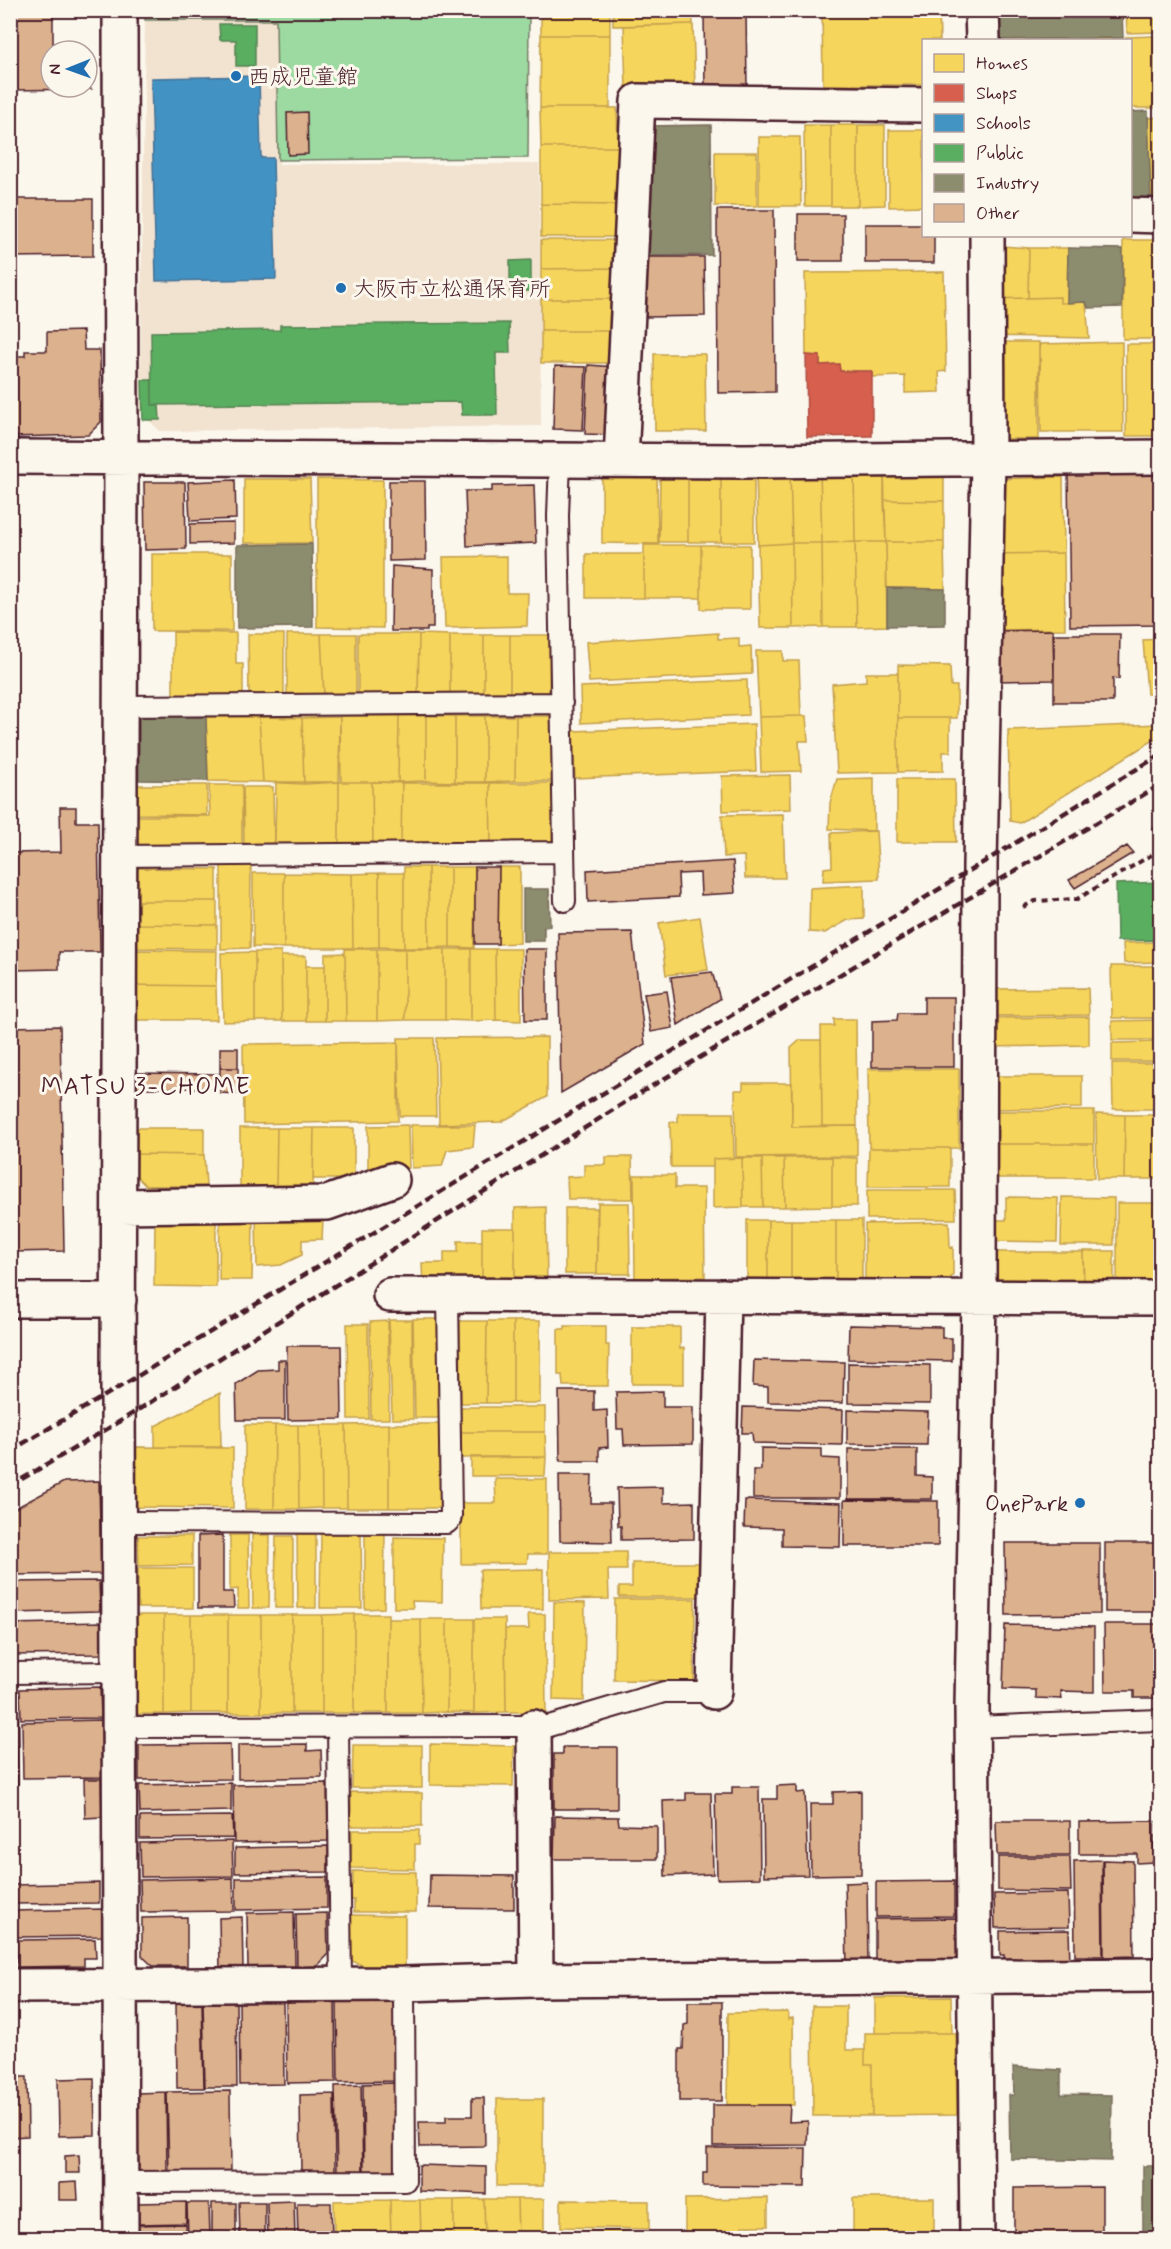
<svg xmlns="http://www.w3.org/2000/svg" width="1171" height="2249" font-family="Mynerve,'Klee One',sans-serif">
<rect width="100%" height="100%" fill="#fbf7ec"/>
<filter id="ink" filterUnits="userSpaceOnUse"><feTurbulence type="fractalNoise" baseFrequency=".0167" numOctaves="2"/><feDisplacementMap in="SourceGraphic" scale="12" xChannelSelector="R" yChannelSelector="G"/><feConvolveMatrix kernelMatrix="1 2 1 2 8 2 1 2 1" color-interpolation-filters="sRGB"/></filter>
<g filter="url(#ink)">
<path fill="#f2e2d0" d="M145,20h131l3,144h260l2,262 -381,5 -20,-19z"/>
<path fill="#9ddaa1" stroke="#747c66" stroke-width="1.5" d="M145,10l384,1 -1,147 -250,2 -2,-140h-131z"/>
<path fill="#f6d55c" stroke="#c29e4d" stroke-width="1.5" d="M541,10h69v25h-69z
M613,10h79l1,14 -80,2z
M822,10h117l1,30h-16v45h-101z
M1126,10h34v22l-33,1z
M693,24l2,63 -69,2 -2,-63z
M541,35h69v73h-70z
M1154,36v72h-24v-68h-4v-3z
M1123,38v2h-134z
M540,108h77l1,39h-77z
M1160,117v94l-9,-8 -3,-85z
M804,125h27v81h-26z
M831,125h27v81h-27z
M858,125h27v80l-27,1z
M889,130h35v76l-35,1z
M759,137h41l1,69h-42z
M541,147h77v58l-77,-1z
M715,152h42v54h-42z
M541,204l77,1 -1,32h-76z
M541,240h77v28l-77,1z
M1123,240h37v99h-37z
M1002,246l27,2 -1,50 -37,1z
M1029,248h39l-1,55h-7v-6l-32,1z
M618,268v31h-77v-30z
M944,272l2,99 -7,1 1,20 -35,1v-17l-33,1v-6h-32l-1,-7 -19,1v-9l-14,-1 -1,-82z
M1060,297v6l26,-1 3,36 -98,-2v-37z
M541,299h77l-1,32h-76z
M541,331h76l1,32h-77z
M990,342h49v97h-38z
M1122,342l1,90h-82l-1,-88z
M1126,344h34v92h-34z
M654,354h51l1,77h-51z
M884,469h50l10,8v24l-60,-1z
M884,469l2,73h-31l-1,-72z
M602,470l55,1 1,73 -56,-1z
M756,470h34l2,73 -34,2z
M790,470h30l2,73h-30z
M820,470h34l1,72 -33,1z
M660,474h28v68h-29z
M688,474h33v68h-33z
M721,474h33v68h-33z
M1063,477l1,76 -74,1 -1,-75z
M244,479h66l2,64h-68z
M317,479l66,1v148l-66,-1z
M884,500l60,1v41h-58z
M855,542h31l1,84 -30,1z
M855,542l2,85h-34l-1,-84z
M886,542h58l1,47 -58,-1z
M792,543l1,85h-33l-2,-83z
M792,543h30l1,84 -30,1z
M644,545h57v53h-57z
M701,545h49v64h-49z
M1064,553l1,76 -74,1 -1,-76z
M152,554h80v77h-80z
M586,554h58v44h-58z
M507,556v37h21l-1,33 -82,2 -2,-71z
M173,632l63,1v31h7v32l-70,-1z
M718,633v6l21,-1v9l12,-1 1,28 -163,8 -3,-40z
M248,634h36v61h-35z
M287,634h34l3,62h-37z
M321,634h35v62h-32z
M358,634h61l-1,62h-60z
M419,634l31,1v61h-32z
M450,635h34v62l-34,-1z
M484,635h26v62h-26z
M510,635h40l-1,62h-39z
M1160,639v55h-13l-4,-54z
M756,651h27v10h16l2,55 -42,1z
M898,665l52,1 1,20h6v32h-59z
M866,673h32v99l-61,1 -5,-89 34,-3z
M747,680l1,35 -167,8 -1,-36z
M340,716h59l-1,66h-57z
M399,716h27v65l-28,1z
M426,716h29v66l-29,-1z
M455,716h30v66h-30z
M485,716h31l-1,65 -30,1z
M516,716h37v65h-38z
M801,716h5l2,25h-9l2,30 -40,1 -2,-55z
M206,717h53l4,65 -55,-1z
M259,717l43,1 2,66 -41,-2z
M340,717l-1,65 -35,2 -2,-66z
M898,718h52v34h-7v19l-45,1z
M754,724l2,47 -181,7 -2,-47z
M1160,724v12l-140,87 -10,-2 -2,-91z
M790,775l1,34 -68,2 -1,-35z
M874,778v53l-45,-2 1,-26 7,-24z
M897,779h58l1,63h-59z
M276,782h63v62h-64z
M339,782h33l1,62h-34z
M372,782l30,1 -1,61h-28z
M402,783h88l1,62 -90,-1z
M490,783h63l-1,62h-61z
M134,785h73v30l-72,-1z
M209,785h33v60h-107v-29h75z
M243,787h30l1,58h-30z
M783,814l2,64h-40l-1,-22 -20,1 -2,-42z
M876,831l3,48 -56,2 1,-13 8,-1 -1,-34z
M221,864h30l-1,84 -29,1z
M404,867h24l1,81h-25z
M428,867h22v80l-21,1z
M450,867h25l-1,81 -24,-1z
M499,867h21v76l-22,1z
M135,868l82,1v32h-82z
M253,873h31v75l-31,-1z
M284,873l68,1 1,74h-69z
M379,873v74l-26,1 -1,-74z
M379,873h25v75l-25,-1z
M864,885v34l-16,1 -23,13 -16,-1 1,-44z
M135,901h82v24l-83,-1z
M700,917l8,53 -42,5 -7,-52z
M134,924l83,1v24l-82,-1z
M1160,942v20l-36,1 -1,-20z
M345,949h32v72h-31z
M377,949h28v71l-28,1z
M405,949h40v71h-40z
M445,949h26v72l-26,-1z
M471,949h24l1,71 -25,1z
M495,949h26v72l-25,-1z
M134,950l83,1 -1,35 -81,-1z
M255,952v69l-32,1 -2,-69z
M255,952h26l1,69h-27z
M345,953l1,68h-21v-67z
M281,956h25v65h-24z
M306,966h19v55h-19z
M1111,966h49v52h-48z
M135,985l81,1 1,34h-83z
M1088,988l1,27 -98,1v-27z
M1089,1017v28l-97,2 -1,-29z
M834,1019h22l1,107h-35l-1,-100h13z
M1160,1020v20h-48v-19z
M547,1037v60l-46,25 -62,2 -2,-86z
M398,1038h36l2,78h-36z
M800,1040h21l1,86 -30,1 -1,-79z
M398,1042v79l-154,3 -1,-80z
M1160,1042v19h-48v-18z
M1112,1063h48v46h-47z
M868,1069h91v79h-90z
M989,1076h93v32l-93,1z
M743,1083h49v44l65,-1v30l-121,1 -1,-67h8z
M991,1111h103v33h-102z
M678,1113h55l1,45 -21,1v8h-42l-1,-45h8z
M1096,1114l29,1 -1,64h-27z
M1125,1115h35v64h-36z
M408,1125l1,43h-41v-42z
M411,1125h64l-2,22 -26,3 -5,16 -30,2z
M134,1128h70v27l-71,-1z
M240,1128h37l-1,58h-36z
M277,1128h37l-1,58h-37z
M314,1128h40v51h-41z
M992,1144h102v34h-102z
M869,1148h81v39h-82z
M133,1154l71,1 2,31h-60l-12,-12z
M606,1157h26l1,42h-65l-1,-22 17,-1v-11h22z
M832,1157v49l-47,1 -1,-49z
M832,1157l25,1v48h-25z
M742,1158l1,49 -30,1v-49z
M742,1158h20l1,49h-20z
M762,1158h22l1,49h-22z
M634,1175h41v13h29l1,89 -70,1z
M867,1190h88l1,29h-89z
M1006,1197l52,1 -1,44 -63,-1 1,-21h11z
M1062,1197l52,1v47h-53z
M598,1203h31l1,71h-33z
M1117,1203h42v84l-42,1z
M1159,1203h1v84h-1z
M546,1207l1,79 -32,-1v-77z
M565,1208h32v66h-32z
M323,1219l-1,20 -20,1v15l-21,10 -24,2 -1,-47z
M220,1220h33l-1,60h-33z
M747,1220h21v69l-21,-1z
M768,1220h23v68l-23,1z
M791,1220h45v68h-45z
M836,1220h26v68h-26z
M155,1222h61v65l-62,-1z
M949,1222l1,26 3,-1v28l-7,9 -26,1 -1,-5 -13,-1v5l-41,1v-61z
M482,1228h33v55l-33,1z
M458,1241h24v43l-59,4 -1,-25h22v-11h14z
M1083,1251h31v37h-30z
M993,1252h90v33h-90z
M413,1319h26l1,99h-25z
M389,1320h23l1,99h-21z
M388,1321l1,98h-18l-1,-97z
M460,1321h27l-1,82h-25z
M487,1321h26v82h-27z
M513,1321h27v82h-27z
M347,1324h21l1,95h-21z
M565,1326h41v19h3l-1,41h-45l-1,-11h-4v-46h7z
M632,1327h48v22l4,-1v36h-52z
M220,1393l1,54h-66v-21z
M461,1407h84v25h-85z
M389,1424v84h-42l-1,-83z
M389,1424h52l1,84h-53z
M245,1425h30l-1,84h-29z
M275,1425h23l1,84h-25z
M298,1425h23l1,83 -23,1z
M321,1425h25l1,83h-25z
M460,1432h85l1,25 -85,1z
M136,1447l97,1v60l-98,-1z
M471,1457h75l-1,19h-74z
M495,1479h52v75h-19l-1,9 -66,1v-61h35z
M385,1533l-1,75 -19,1v-75z
M297,1534h19v74h-18z
M321,1534h40l1,74h-42z
M230,1535h18l1,73h-11v-19l-8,1z
M252,1535h18l-1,73h-16z
M138,1536h54v29l-53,1z
M276,1536h17v72h-18z
M394,1537l49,1 -1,64 -30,-1 1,7h-19z
M549,1552h77l1,18h-19l1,29 -60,1z
M632,1563h74v34h-87v-10h13z
M138,1568h55v40h-55z
M543,1569v40h-62l-1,-39z
M615,1599h80l-1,82 -80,-1z
M554,1602l31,1 -1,98 -31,-1z
M354,1614v99h-32v-98z
M354,1614h34v99h-34z
M528,1614h17l1,98h-40l-1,-83h24z
M134,1615h30v99h-29z
M164,1615h27v98l-27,1z
M191,1615h37v98h-37z
M228,1615h33v98h-33z
M261,1615h31v98h-31z
M292,1615h30v98h-30z
M388,1619h33l1,94h-34z
M421,1619h26v93l-25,1z
M447,1619h27v94l-27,-1z
M474,1619h31l1,93 -32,1z
M430,1744l84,2 -1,40 -83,-1z
M353,1745h69v43h-70z
M351,1792l71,1v33h-71z
M352,1830h67v14h-4v25l-64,-1z
M353,1871l63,1v40h-62v-12h-5v-15l4,-1z
M351,1915l54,1v51h-39l-16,-7z
M951,1997l1,36h-77v-35z
M812,2006h34v44h19v15h7v51h-59z
M788,2012v7l5,-1 1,87h-67l1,-92z
M865,2033h91l1,82 -85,1v-51h-7z
M497,2099h46v87h-46z
M768,2198v28h-26v8h-57v-35z
M853,2198h81v40h-81z
M484,2199h33l1,39h-33z
M484,2199l1,39h-31v-38z
M517,2199h27v39h-26z
M390,2200l1,38h-57v-37z
M390,2200h30l1,38h-30z
M420,2200h34v38h-33z
M561,2200l88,1v28l-88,-2z
M561,2231h68v7h-68z
M742,2237v1h-64z"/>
<path fill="#d6604d" stroke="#ac4c43" stroke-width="1.5" d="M806,355l14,1v9l19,-1 1,7h32v65l-65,1z"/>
<path fill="#4393c3" stroke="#457095" stroke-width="1.5" d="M259,76l2,82h12l3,121 -120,2 -5,-203z"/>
<path fill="#5aae61" stroke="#558351" stroke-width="1.5" d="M219,24h36v42h-19v-26h-16z
M531,260v31h-21v-30z
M509,323l1,30h-14l1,62h-35l-1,-13 -309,3 -1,-73 129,-2v-5z
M142,380h10v25l7,-1 1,16h-17z
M1160,857v83l-43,1 -1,-57 44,-2 -2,-24z"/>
<path fill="#8c8c6e" stroke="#786b5a" stroke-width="1.5" d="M989,10h133l1,28 -134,2z
M1148,111l3,92 -21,1v-92z
M711,125l1,130 -68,1v-130z
M1068,248l55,1 -1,58 -34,1 -2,-6 -19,1z
M312,544l1,83 -76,1v-83z
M887,588l58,1v36l-58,1z
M139,716l67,1 2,64 -69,-1z
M523,889h26l1,37 -6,1v14h-21z
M1013,2067l48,3v24l51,1 -1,66 -101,-2 -1,-64h5z
M1143,2166h17v72h-17z"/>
<path fill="#dcb18d" stroke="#4a1f2b" stroke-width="1.5" d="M697,10h49l1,78 -42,1 -1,-74h-7z
M53,11v40h-2v36l36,-1 4,3 -81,1v-78z
M307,112l1,42 -20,1 -1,-42z
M10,199h83v57l-83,1z
M717,210h57l1,182 -57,1z
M798,214h45v47h-45z
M865,224h59v12h10v27h-69z
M645,257h59l1,59 -59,1z
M83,331l1,19h16l1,72 -13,13 -78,2v-81h15v-5h22v-19z
M588,365l27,2 -2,68 -28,-1z
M555,366l31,1 -3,63 -30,-1z
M1160,469v156l-90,1 -2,-156z
M235,480l1,39 -46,2 -2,-39z
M389,481h36l1,79 -37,1z
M144,482h41l1,67 -41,1z
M534,485l2,58 -69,3 -2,-55h27v-5z
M234,523v20l-44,1v-20z
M392,566l41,3v59h-6v3h-36z
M1053,630l1,50 -57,1 3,-50z
M1054,634h66l-1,45 -6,-1v24h-59z
M60,807h16v15h22l2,130h-41v17l-45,1 -2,-117 49,-1z
M1160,824v15l-1,1 -7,-11z
M1127,846l6,7 -58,35 -6,-8z
M733,861l2,32 -34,2 -1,-22 -22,1 1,23 -91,5 -1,-32z
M475,867h24l-1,77h-23z
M632,932l13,112 -84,49 -3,-160z
M524,949h23v71h-22z
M712,972l8,27 -42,26 -7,-48z
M667,991l6,37 -22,4 -7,-38z
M924,997h30v70h-82v-46l25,-1 1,-7h26z
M60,1026l4,225 -54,1v-225z
M220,1048h18v20h-18z
M220,1068h18v26l-18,-1z
M135,1073l83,1 -1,14h-82z
M849,1325l93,2v11h10v23l-104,-2z
M287,1346h54l1,73 -54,1z
M278,1360h7v60h-48l-1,-36 22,-14 20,-1z
M754,1360l90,2 -1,41 -75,-1v-15l-15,-1z
M848,1363l82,2v39l-82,-1z
M559,1391h35v20l13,-1 1,37 -9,1v13h-39z
M663,1391v16h30v37l-69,1 -1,-16h-6l-1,-37z
M743,1407l100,3 -1,35 -89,-2 -1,-10h-10z
M847,1410l81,2 -1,33 -80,-1z
M761,1448l61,1v9l18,1v39h-87v-28h8z
M848,1449h69v27l15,1v22h-84z
M559,1475h33l-1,28h20l1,39 -52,-1z
M99,1481l2,93 -91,1v-64l54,-29z
M663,1487v16l31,-1v37l-73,1v-14h-3l-1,-38z
M745,1500l96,3 -1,44 -58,-1v-18l-38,-1z
M844,1500l94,1v45h-94z
M223,1535v57h10l1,16h-36v-72z
M1005,1543h95v71l-94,1z
M1105,1543h55v69h-55z
M99,1581l1,30 -90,2v-31z
M102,1622v32l-92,1v-31z
M1104,1624h56v74h-26v-7h-29z
M1005,1625l89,2v65l-33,-1 1,8 -26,-1v-8l-33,-1z
M100,1687l1,31 -80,1 -1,-30z
M10,1689h8l1,57h-9z
M101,1720l1,57 -79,1 -1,-56z
M230,1744l1,35 -92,1v-35z
M307,1744v7l14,-1 1,27 -84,2v-34z
M563,1747h54v62h-63v-55h9z
M10,1748h7l1,36h-8z
M84,1779h17l1,38 -17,1z
M231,1783v28l-91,2 -1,-28z
M327,1783l1,58 -94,2 -1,-58z
M797,1785v8l8,-1 3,83 -44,1 -1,-77h14v-13z
M732,1787h27l1,91 -43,1 -2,-85h17z
M861,1791v83l-50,1 -1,-71h23v-12z
M686,1793h25l2,81 -48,2 -2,-75 23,-1z
M232,1816l1,22 -93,1v-22z
M555,1816l63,1 1,8 38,1v33h-103z
M996,1821h74v34h-73z
M1154,1821v41l-17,1v-9h-58v-32z
M1157,1822h3v41h-2z
M232,1841l1,35 -92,1 -1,-34z
M328,1846v26l-93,1v-25z
M998,1857h72l1,34 -73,-1z
M1102,1860l1,96h-28l-1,-95z
M1103,1860l30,1 1,95 -30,1z
M430,1875l84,1v33l-85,-1z
M327,1877v31l-91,2v-32z
M233,1878l1,33 -93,1 -1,-32z
M954,1881v35l-78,1v-35z
M867,1882l1,84h-21l-2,-83z
M99,1883v20l-86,1v-19z
M1068,1893l1,34 -74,1 -1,-34z
M103,1909l1,27 -90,1 -1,-26z
M294,1912l1,54 -47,1 -1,-54z
M327,1913l1,42 -11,11 -20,1 -1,-53z
M187,1917v49h-34l-11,-10v-38z
M242,1917l1,51h-23l-1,-50z
M956,1918l1,47 -82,1v-47z
M1069,1930l1,35h-65l-1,-10h-4v-24z
M95,1939l1,19h-12v8l-67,1 -1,-27z
M236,2001l1,86h-32l-2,-85z
M283,2001l1,83 -44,1 -1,-83z
M394,2001l1,80 -57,1 -1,-80z
M335,2002l1,80 -49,1 -1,-80z
M688,2002h34v99h-43v-52h4l1,-24 4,-1z
M176,2003h26l2,85h-27z
M10,2077h17l1,59 -18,1z
M94,2078l1,57 -36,1 -1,-57z
M394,2083l2,88 -32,1 -1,-88z
M361,2085l2,87h-26l-2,-86z
M230,2091l1,82 -62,1 -2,-82z
M166,2092l1,82h-28l-2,-81z
M334,2094l1,78h-34l-1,-77z
M472,2098h12l1,48 -65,1 -1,-25h27v-6h26z
M713,2105h77l-1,17 19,-1 -1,24 -94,1z
M707,2148h99l-1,39 -102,-1v-13h4z
M79,2155l1,18h-15v-17z
M419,2165l67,2v27l-67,-3z
M77,2182l1,18h-19v-17z
M1102,2187v51h-88v-50z
M294,2201l1,37h-27l-1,-36z
M186,2202v21l-47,1 -1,-21z
M239,2202h26v36h-25z
M187,2203h22l1,35h-22z
M212,2203h24v35h-24z
M297,2203h34l1,35h-34z
M186,2224v14h-48v-13z"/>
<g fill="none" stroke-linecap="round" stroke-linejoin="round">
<defs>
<path id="lane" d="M560,460l-2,56 7,385
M121,706l441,-3
M119,856l445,-4
M119,1522l328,1 3,-3 1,-4 -3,-220
M10,1673l111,-1
M121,1727l428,-1 115,-34h50
M338,1727l3,257
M972,1727l188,-7
M121,2182l284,-1 -1,-197"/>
<path id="street" d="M120,10l1,447 -3,931 3,850
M982,10l1,30
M1130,215l30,1
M10,457l734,4 416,-4
M621,460l17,-359 286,4
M120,1206l207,-3 65,-23
M390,1295l770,3
M10,1300h109
M714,1692l9,-396
M534,1727l2,253
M10,1986l394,-2 132,-4 624,-5
M977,2238l-5,-530 7,-412 1,-431 8,-405 -1,-224"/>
</defs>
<use href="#lane" stroke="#4a1f2b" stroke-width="24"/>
<use href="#street" stroke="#4a1f2b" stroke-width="38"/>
<path stroke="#4a1f2b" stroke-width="4" stroke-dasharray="6 4.5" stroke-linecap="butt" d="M1023,907l12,-6 42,-2 83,-49"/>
<use href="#lane" stroke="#fbf7ec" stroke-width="20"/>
<use href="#street" stroke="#fbf7ec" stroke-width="33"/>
<path stroke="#4a1f2b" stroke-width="4.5" stroke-dasharray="9 4.5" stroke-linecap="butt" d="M10,1451l108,-63 1042,-633
M10,1486l109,-64 521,-329 520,-308"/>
</g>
</g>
<g fill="#1f6fb2" stroke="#fbf7ec" stroke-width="2">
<circle cx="236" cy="76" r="6"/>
<circle cx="341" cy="288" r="6"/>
<circle cx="1080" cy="1503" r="6"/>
</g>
<g text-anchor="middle" stroke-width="6" stroke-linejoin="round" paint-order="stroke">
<g font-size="22" fill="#4a1f2b" stroke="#fbf7ec" text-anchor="start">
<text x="248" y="84">西成児童館</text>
<text x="353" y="296">大阪市立松通保育所</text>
<text x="1068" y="1511" text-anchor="end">OnePark</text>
</g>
<g font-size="24" letter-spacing="1.5" fill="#4a1f2b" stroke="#fbf7ec">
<text x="146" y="1094">MATSU 3-CHOME</text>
</g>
</g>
<rect width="1171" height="2249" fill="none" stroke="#fbf7ec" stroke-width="36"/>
<rect x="18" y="18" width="1135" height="2213" fill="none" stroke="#4a1f2b" stroke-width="2" filter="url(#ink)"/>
<rect x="922" y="39" width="210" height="198" fill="#fbf7ec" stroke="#b4a19f" stroke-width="1.5"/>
<rect x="934" y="54" width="30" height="18" fill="#f6d55c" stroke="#b4a19f" stroke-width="1.5"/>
<text x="976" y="69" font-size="18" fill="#4a1f2b">Homes</text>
<rect x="934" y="84" width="30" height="18" fill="#d6604d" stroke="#b4a19f" stroke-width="1.5"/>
<text x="976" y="99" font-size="18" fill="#4a1f2b">Shops</text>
<rect x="934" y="114" width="30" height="18" fill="#4393c3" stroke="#b4a19f" stroke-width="1.5"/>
<text x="976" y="129" font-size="18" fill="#4a1f2b">Schools</text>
<rect x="934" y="144" width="30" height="18" fill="#5aae61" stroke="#b4a19f" stroke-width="1.5"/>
<text x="976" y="159" font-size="18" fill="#4a1f2b">Public</text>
<rect x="934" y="174" width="30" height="18" fill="#8c8c6e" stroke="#b4a19f" stroke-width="1.5"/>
<text x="976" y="189" font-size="18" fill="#4a1f2b">Industry</text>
<rect x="934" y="204" width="30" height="18" fill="#dcb18d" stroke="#b4a19f" stroke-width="1.5"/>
<text x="976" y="219" font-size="18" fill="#4a1f2b">Other</text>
<g transform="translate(69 69) rotate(269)"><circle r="28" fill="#fbf7ec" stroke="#b4a19f" stroke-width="1.5"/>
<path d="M0-4.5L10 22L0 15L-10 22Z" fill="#1f6fb2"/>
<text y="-9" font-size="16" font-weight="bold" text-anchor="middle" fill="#4a1f2b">N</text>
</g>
</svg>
